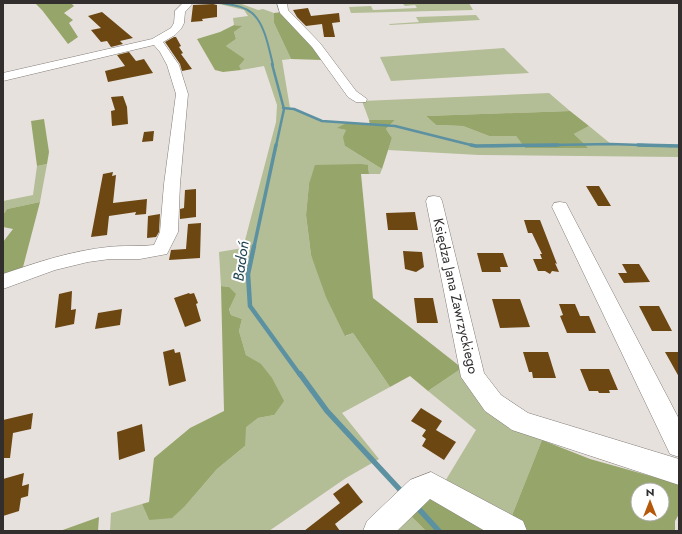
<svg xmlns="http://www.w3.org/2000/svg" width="682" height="534" font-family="Jost,sans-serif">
<rect width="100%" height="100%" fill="#e7e1dd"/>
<path fill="#b3bd96" d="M215,3h24l19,7 5,-1 11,4v10l17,36 -9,1 8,48 32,13 24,2 -8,5 8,2 -1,16 37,23 -2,5h-11l-1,-9 -59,19 -3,31 5,40 35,81 7,-3 37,54 -48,26 37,46 -33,19 -77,53h-159l1,-18 31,-9 7,16 37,-15 31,-36 28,-23v-19l13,-9 16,-3c-2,-33 3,-41 -28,-60l-7,-24 3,-12 -11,-4 -2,-7v-21l-8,-1 -2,-34 24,-4 33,-126 1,-17 -13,-39 -23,4 -3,-3 7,-8 -19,-13 10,-7 -2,-7 7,-6 -7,-1 -1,-7 15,-2 -4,-6z
M402,3h67l4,7 -122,3 -2,-6 22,-1 2,4 44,-2 -2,-3 -10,1z
M476,15l4,5 -90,5 -1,-1 30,-2 -3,-5z
M504,48l25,25 -138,8 -11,-24z
M549,93l21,18 -144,5 10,9 27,1 26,10h27l9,12h62l-13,-14 15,-8 22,18 68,1v12l-200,-2 -91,-5 4,-12 -6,-9 9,-9h-26l-7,-19z
M47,164l-7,38 -33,7 -4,6v-14l30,-6 4,-29z
M462,368l80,72 -33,83 -65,-40 32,-53 -48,-39z
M411,516l15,15h-31z"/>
<path fill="#96a569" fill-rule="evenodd" d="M35,3h36l3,3 -10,7 9,7 -4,3 9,14 -10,7 -26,-34z
M282,12l30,33 10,15 -31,-1 -17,-36v-10z
M234,25l8,1 -8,6 2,7 -10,7 19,13 -6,7 2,4 -18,2 -8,-2 -18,-31 23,-7z
M570,111l19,15 -15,8 14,14h-63l-9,-12h-27l-26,-10 -27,-1 -10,-9z
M44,119l5,33 -2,12 -10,2 -6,-45z
M369,120h26l-9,9 6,9 -10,31 -37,-23 -2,-9 3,-7 -9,-2 9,-5 24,2z
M361,164l7,1 1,9h-8l12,124 89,70 -34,23 -18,-15 -20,11 -37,-54 -8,3 -19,-39 -15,-42 -5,-40 3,-31 6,-19z
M40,202l-18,69 -19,7v-36l10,-13 -10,-2v-12l4,-6z
M221,286l8,1 7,7 -7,15 2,6 11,4 -3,12 7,24 15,9 11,14 12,23 -10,14 -16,3 -12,9 -1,19 -28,23 -31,36 -14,13 -23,2 -7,-16 7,-2 5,-44 36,-30 34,-17z
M542,440l48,19 89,25v30l-4,7v10h-148l-18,-8zM638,490h24v24h-24z
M429,495l68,36h-71l-15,-15z
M99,517l-1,14h-38z"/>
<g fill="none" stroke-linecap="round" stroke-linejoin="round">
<path stroke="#5c91a1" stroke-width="2" d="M222,3c10,2 22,3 30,10 13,11 17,36 21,52"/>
<path stroke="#5c91a1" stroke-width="2.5" d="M272,64l12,45 -8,37
M283,108l11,1 28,12 73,5 80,20
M490,146l121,-2 61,2"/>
<path stroke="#5c91a1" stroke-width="3.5" d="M471,145l5,1 82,-1
M638,145l41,1
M254,247l22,-102"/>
<path stroke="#5c91a1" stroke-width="4.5" d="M254,246l-6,28 2,32 50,69"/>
<path stroke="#5c91a1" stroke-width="5.5" d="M300,374l27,37 76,82
M416,506l23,25"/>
</g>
<path fill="#6c4712" d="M213,4l4,1v12l-15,2 1,2 -12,1 2,-17z
M308,8l3,8 28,-3 1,9 -8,1 3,14h-11l-2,-13 -16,2 -9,-9 -4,-7z
M102,12l31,26 -13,3 3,3 -12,3 -4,-6 -6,1 -10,-12 10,-2 -13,-12z
M174,37h2l5,9 -2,1 4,6 -2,1 11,15 -10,2 -2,-7 -15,-22z
M129,52l7,9 8,-2 9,14 -45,9 -3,-11 20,-5 -8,-11z
M123,96l4,11 1,17 -16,2 -1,-15 4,-1 -4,-13z
M154,131l-1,10 -11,1 2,-10z
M113,172l-1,4 4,-1 -3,28 34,-4 -1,15 -11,1 1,-3 -27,4 -2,19 -16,2 12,-63z
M586,186h13l12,20h-13z
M196,189v28l-16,2v-10l4,-1 1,-18z
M415,212l3,18h-30l-2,-17z
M160,214l-1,18 -3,5 -9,1 1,-22z
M524,220h16l17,44 -2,-1 4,9 -7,-1 -2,3 -5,-3h-7l-5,-12h9l-2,-5h2l-10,-21h-4z
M201,223l-1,35 -31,2 2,-10 15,-1 2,-25z
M403,251l19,1 2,15 -8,5 -11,-3z
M477,253h26l5,14h-8l1,5h-19z
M622,264h17l11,18 -26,1 -6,-10h9z
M72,291l-1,19 5,-1 -2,15 -19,4 4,-34z
M189,293l1,1 4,-1 4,10 -2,1 5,17 -16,6 -11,-29z
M414,298h19l5,25h-21z
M492,299h28l10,28 -30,1z
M559,304h16l5,12h9l7,17h-29l-7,-17 3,-1z
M639,306h20l13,25h-20z
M122,309l-2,16 -25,4 3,-16z
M174,349l1,4 5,-1 6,29 -17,5 -6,-34z
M523,352h25l8,26h-23l-1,-6h-3z
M665,352h14v25z
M580,369h29l9,21h-9l1,3h-11l-1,-2h-9z
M421,408l21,13 -6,9 20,12 -12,18 -22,-14 4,-7 -4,-3 4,-6 -15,-9z
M33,413l-2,16 -18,4 -3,25h-7v-38z
M142,424l3,27 -26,9 -2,-28z
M24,473l-2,13 7,-2 -1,12 -7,2 -2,13 -16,5v-37z
M348,483l15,19 -28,22 5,7h-36l36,-28 -7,-9z"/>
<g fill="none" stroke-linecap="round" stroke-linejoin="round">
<defs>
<path id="minor" d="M183,3h10l-8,9 -1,11 -3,6 -6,6 -12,7 16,23 9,29 -8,90 -2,48 -11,22 -27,5h-30l-22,3 -33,8 -52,19v-15c35,-12 68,-23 105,-27 15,-2 31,0 46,-2l6,-13 4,-48 12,-90 -9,-29 -7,-13 -6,-7 -151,36v-8l149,-34 19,-11 3,-5 1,-12z
M277,3h10l1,7 32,33 36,48 11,8 -1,3h-10l-8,-5 -36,-50 -32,-34z
M434,196l6,1 2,4 42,172 17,22 27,18 151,46v26l-167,-55 -27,-19 -24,-34 -35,-176 2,-4z
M560,202l6,1 2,4 111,212v38l-9,-3 -118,-247 2,-4z
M431,472l92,49 4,10h-42l-55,-32 -33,32h-34l4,-10 43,-41z"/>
</defs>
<use href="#minor" stroke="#827d79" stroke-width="1"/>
<use href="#minor" fill="#fff" fill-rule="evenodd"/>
</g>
<g text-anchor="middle" stroke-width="4" stroke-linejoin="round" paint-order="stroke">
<g font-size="14" fill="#312e2d" stroke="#fff">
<text transform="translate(456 296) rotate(77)" y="5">Księdza Jana Zawrzyckiego</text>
</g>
<g font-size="15" font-style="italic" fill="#20444f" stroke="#fff">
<text transform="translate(241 261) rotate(-82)" y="5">Badoń</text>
</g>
</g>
<rect width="682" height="534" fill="none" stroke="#312e2d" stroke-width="8"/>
<g transform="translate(650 502)"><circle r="19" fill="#ffffff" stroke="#adabab"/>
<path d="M0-3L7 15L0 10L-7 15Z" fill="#b65809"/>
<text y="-6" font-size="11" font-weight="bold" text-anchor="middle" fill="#312e2d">N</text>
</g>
</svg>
